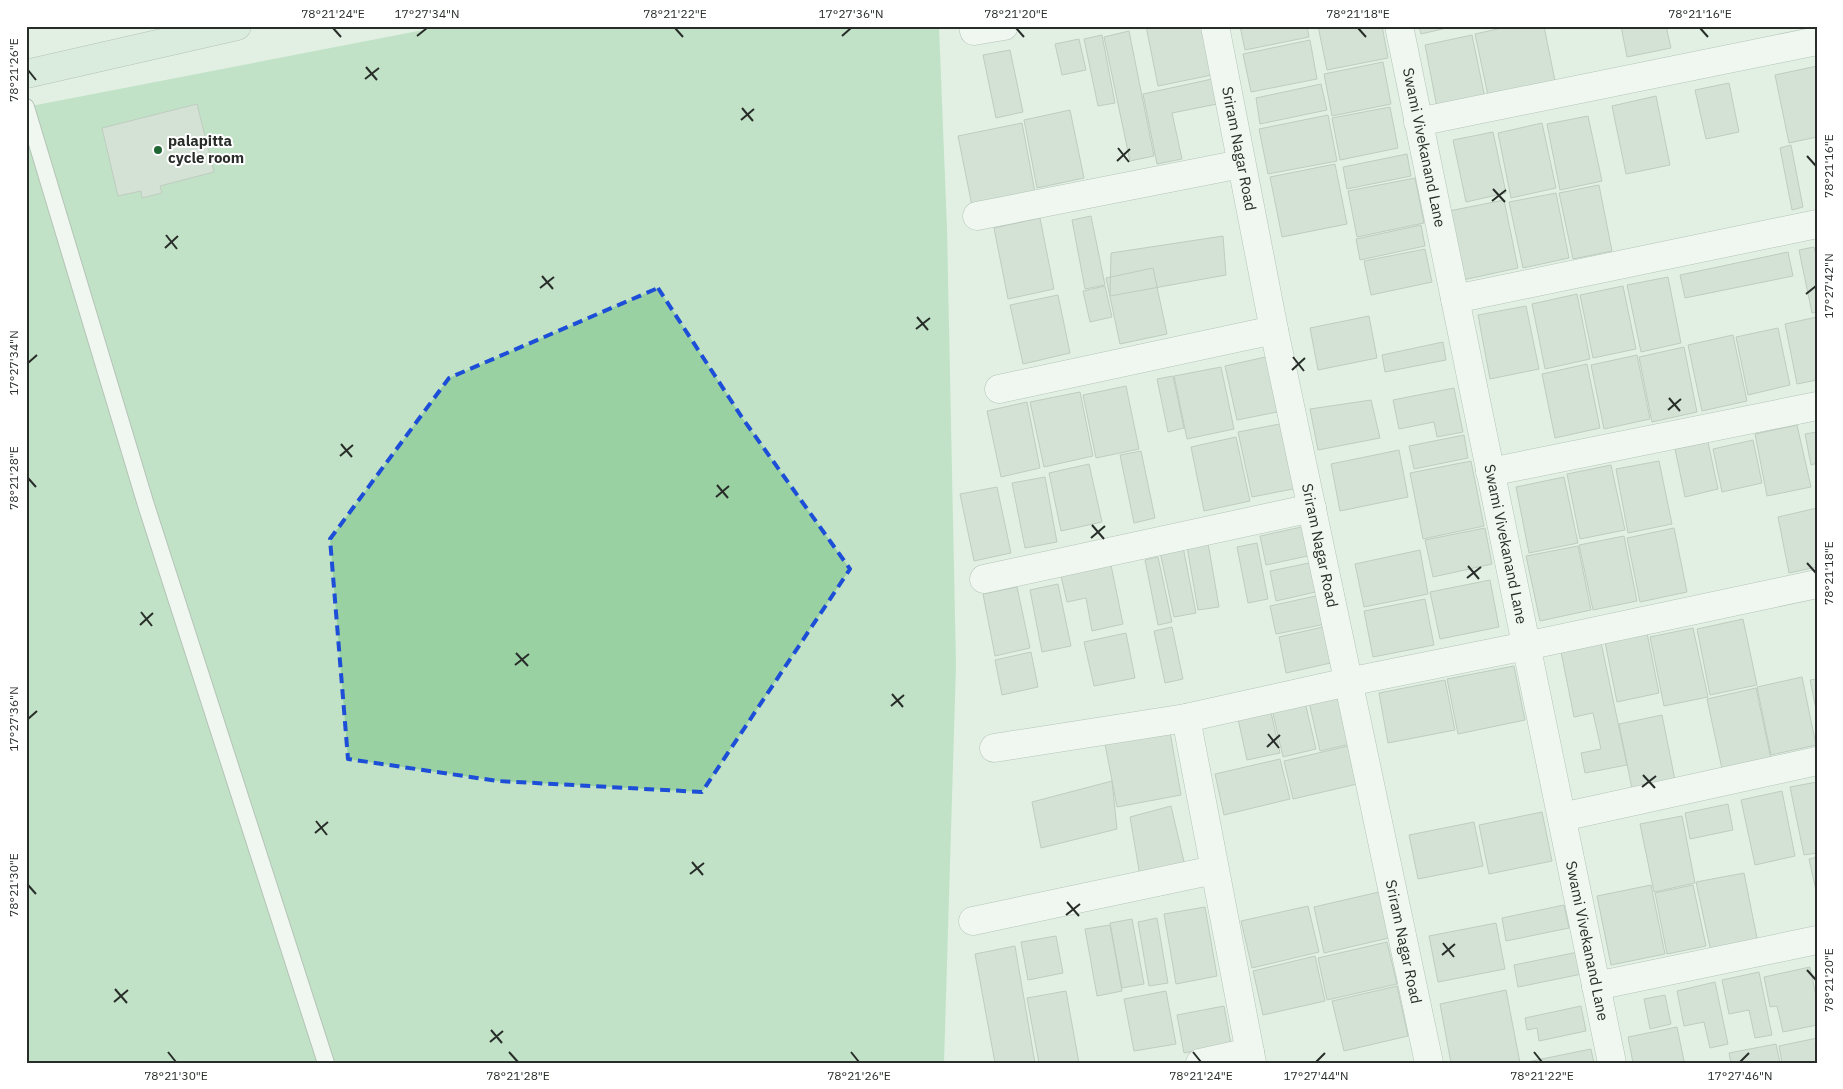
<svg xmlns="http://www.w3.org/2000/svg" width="1843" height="1089" font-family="'IBM Plex Sans',sans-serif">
<rect width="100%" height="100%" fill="#e1f0e3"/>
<path fill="#9ad1a3" d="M444,26h495l8,203 9,436 -12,398h-918v-956z"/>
<path fill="#c2d0c3" stroke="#94a196" d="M1146,26h56l10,49 -54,11z
M1240,26h67l2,11 -64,13z
M1318,26h64l6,32 -61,12z
M1419,26h36l-34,8z
M1511,26h33l12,60 -67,14 -14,-66z
M1621,26h45l5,22 -44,9z
M1129,31l25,125 -24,5 -26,-124z
M1102,35l13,68 -17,3 -14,-67z
M1472,35l14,68 -48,10 -13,-68z
M1079,39l7,31 -24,5 -7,-31z
M1310,40l7,39 -66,13 -8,-38z
M1010,50l13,62 -27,6 -13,-63z
M1383,62l8,42 -59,12 -8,-42z
M1817,66v71l-28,6 -14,-68z
M1212,79l5,25 -45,9 10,46 -25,5 -14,-70z
M1729,83l10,49 -33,7 -11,-49z
M1321,84l6,26 -67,14 -4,-26z
M1656,96l14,69 -44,9 -14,-68z
M197,104l17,68 -54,14 2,7 -20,5 -1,-7 -23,5 -16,-68z
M1390,107l8,41 -58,12 -8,-42z
M1070,110l14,68 -47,10 -13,-68z
M1328,115l9,46 -69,13 -9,-45z
M1588,116l14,65 -42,9 -13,-66z
M1022,123l13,69 -63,14 -14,-70z
M1542,123l14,65 -45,10 -13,-65z
M1493,132l13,61 -40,9 -13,-62z
M1791,145l12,62 -11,3 -12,-62z
M1407,154l4,22 -64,13 -4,-22z
M1335,164l12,60 -65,13 -12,-60z
M1415,178l9,45 -67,14 -9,-46z
M1599,185l13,66 -39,8 -14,-66z
M1556,193l13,65 -46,10 -14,-66z
M1504,200l14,68 -55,12 -14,-69z
M1091,216l14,69 -20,4 -13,-69z
M1040,218l14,71 -46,10 -14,-71z
M1421,225l4,21 -65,14 -4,-21z
M1223,236l3,39 -116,21 1,-43z
M1814,247l3,11v54l-5,1 -13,-63z
M1425,249l7,33 -61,13 -7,-34z
M1788,252l5,24 -108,22 -5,-23z
M1153,268l14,66 -47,10 -14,-66z
M1668,277l13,66 -40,9 -14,-67z
M1105,286l7,31 -22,5 -7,-31z
M1623,286l13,63 -43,9 -13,-63z
M1577,294l13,65 -45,10 -13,-65z
M1058,295l12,58 -47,11 -13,-59z
M1526,306l13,63 -49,10 -12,-64z
M1369,316l8,42 -59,12 -8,-42z
M1817,317v63l-20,4 -12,-60z
M1778,328l12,57 -42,10 -12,-58z
M1733,335l14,66 -45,10 -14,-66z
M1443,342l3,18 -61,12 -3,-17z
M1684,347l13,65 -45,10 -13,-65z
M1637,355l13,64 -46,10 -13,-64z
M1270,356l12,55 -45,9 -12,-54z
M1587,364l13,64 -45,10 -13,-64z
M1221,367l13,62 -47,10 -13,-63z
M1173,376l11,52 -16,4 -11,-53z
M1126,386l13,63 -43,9 -13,-63z
M1454,388l9,44 -26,5 -3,-15 -35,7 -6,-29z
M1080,392l13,64 -49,11 -14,-65z
M1371,400l9,38 -62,12 -8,-41z
M1027,402l13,66 -39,9 -14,-66z
M1285,423l13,65 -46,9 -14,-65z
M1797,425l14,62 -44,9 -12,-62z
M1817,432v31l-6,2 -6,-31z
M1464,435l4,23 -54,11 -5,-23z
M1236,437l14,64 -46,10 -13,-64z
M1753,440l9,43 -40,9 -9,-43z
M1708,442l10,47 -33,8 -10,-48z
M1399,450l9,47 -68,14 -9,-47z
M1141,451l14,67 -21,5 -14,-68z
M1471,461l13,65 -61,13 -13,-66z
M1659,461l13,63 -44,9 -12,-64z
M1089,464l13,58 -41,9 -12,-58z
M1611,465l14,65 -45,9 -13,-65z
M1045,477l12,65 -32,6 -13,-65z
M1564,477l14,66 -49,10 -13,-66z
M997,487l14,66 -37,8 -14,-67z
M1817,508v59l-28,6 -11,-56z
M1306,526l6,29 -46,10 -6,-29z
M1485,528l7,36 -59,13 -8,-37z
M1674,528l13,64 -47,10 -13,-64z
M1624,536l13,65 -44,9 -14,-65z
M1208,543l11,64 -21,3 -11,-63z
M1257,543l11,56 -20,4 -11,-56z
M1578,546l13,64 -51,11 -14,-65z
M1183,547l13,66 -22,4 -14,-65z
M1420,550l8,44 -64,13 -9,-43z
M1158,557l14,65 -14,3 -13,-65z
M1314,562l6,29 -44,10 -6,-30z
M1111,565l12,59 -31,7 -6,-33 -19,4 -6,-26z
M1490,580l9,47 -59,12 -10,-47z
M1058,584l13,62 -29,6 -12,-62z
M1017,587l13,61 -35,8 -12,-62z
M1320,595l6,29 -50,10 -6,-28z
M1425,599l9,46 -61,12 -9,-46z
M1743,619l14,66 -47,10 -13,-66z
M1327,626l8,36 -49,11 -7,-36z
M1172,627l11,52 -18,4 -11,-52z
M1646,628l13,65 -42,9 -13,-65z
M1693,628l15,69 -44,9 -14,-69z
M1126,633l9,45 -41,8 -10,-44z
M1600,638l27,127 -42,8 -4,-20 20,-4 -8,-36 -19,4 -14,-70z
M1031,652l7,35 -36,8 -7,-35z
M1514,666l11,54 -67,14 -11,-55z
M1802,677l14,68 -45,10 -14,-68z
M1817,679v35l-7,-34z
M1445,680l10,50 -67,13 -9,-50z
M1756,688l15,71 -49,10 -15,-70z
M1344,694l11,49 -35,8 -11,-49z
M1305,702l11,47 -33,8 -11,-48z
M1271,712l9,41 -33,7 -9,-41z
M1662,715l13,65 -43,9 -13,-65z
M1170,732l11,63 -64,12 -12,-63z
M1348,746l9,38 -64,15 -9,-38z
M1280,759l10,40 -66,16 -9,-41z
M1112,781l5,48 -76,19 -9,-46z
M1817,782v71l-13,2 -14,-68z
M1782,791l13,65 -40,9 -14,-65z
M1728,804l5,26 -43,9 -5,-26z
M1171,806l14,60 -45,10 -10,-59z
M1542,812l10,49 -63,13 -10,-49z
M1682,816l13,67 -41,9 -14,-68z
M1474,822l9,44 -65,13 -9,-44z
M1817,857v38l-8,-36z
M1744,873l14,70 -47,9 -15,-70z
M1651,885l14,69 -54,11 -14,-69z
M1693,885l13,61 -39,8 -12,-61z
M1379,892l10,46 -65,15 -10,-46z
M1564,905l5,23 -63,13 -4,-23z
M1308,906l11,46 -67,16 -11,-47z
M1205,907l12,69 -41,8 -12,-70z
M1157,918l11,65 -19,3 -11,-64z
M1132,919l12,65 -22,4 -12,-65z
M1496,923l9,46 -67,13 -9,-46z
M1110,925l12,66 -25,5 -12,-67z
M1056,936l7,37 -35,7 -7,-38z
M1387,942l10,42 -70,16 -9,-42z
M1015,946l20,117h-40l-20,-109z
M1578,952l4,22 -64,13 -4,-22z
M1315,956l10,45 -62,14 -10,-44z
M1810,967l7,34v24l-34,7 -6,-26 -7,1 -6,-30z
M1759,972l13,63 -17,3 -6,-28 -20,4 -7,-34z
M1715,982l13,62 -18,4 -6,-26 -20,4 -7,-35z
M1397,986l11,50 -64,15 -12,-50z
M1506,990l14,73h-69l-11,-59z
M1066,991l13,72h-40l-12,-65z
M1166,991l10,53 -42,7 -10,-52z
M1665,995l6,29 -21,5 -6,-30z
M1224,1006l7,38 -47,9 -7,-38z
M1581,1006l5,25 -47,10 -2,-13 -10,2 -2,-12z
M1677,1027l7,34 -11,2h-40l-5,-26z
M1817,1038v25h-35l-3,-17z
M1776,1044l4,19h-49l-2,-10z
M1591,1049l3,14h-67v-1z"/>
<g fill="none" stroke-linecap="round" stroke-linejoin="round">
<defs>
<path id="service" d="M26,107l120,398 180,558"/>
<g id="minor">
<path id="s1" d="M1215,26l59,304 155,733"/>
<path id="s2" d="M1399,26l213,1037"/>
<path d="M974,31l30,-5"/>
<path d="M1418,122l399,-81"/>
<path d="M977,216l264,-52"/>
<path d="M1455,299l362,-75"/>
<path d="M999,389l275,-59"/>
<path d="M1490,472l327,-66"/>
<path d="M984,579l328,-71"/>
<path d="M1186,718l66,345"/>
<path d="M994,748l192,-30 162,-36 178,-36 291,-62"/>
<path d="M1562,817l255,-56"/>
<path d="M973,921l241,-51"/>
<path d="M1596,986l221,-46"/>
<path d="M1200,1063l50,-11"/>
</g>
<path id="secondary" d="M26,74l211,-48"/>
</defs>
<use href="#service" stroke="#7f8d81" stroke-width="18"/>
<use href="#minor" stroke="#7f8d81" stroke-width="29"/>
<use href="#secondary" stroke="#7f8d81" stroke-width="29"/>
<use href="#service" stroke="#fff" stroke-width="16"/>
<use href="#minor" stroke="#fff" stroke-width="28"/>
<use href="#secondary" stroke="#cee6d4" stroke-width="28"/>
</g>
<path d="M0 0H1843V1089H0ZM658,288l85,131 107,150 -148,223 -204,-11 -150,-22 -18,-220 119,-161z" fill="#e1f0e3" fill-opacity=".55" fill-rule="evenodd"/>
<path fill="none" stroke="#1d4ed8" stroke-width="4" stroke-dasharray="10 6" stroke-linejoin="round" d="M658,288l85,131 107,150 -148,223 -204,-11 -150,-22 -18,-220 119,-161z"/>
<path fill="none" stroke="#282d29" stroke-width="2" d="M333,28l8,9M675,28l8,9M1016,28l8,9M1358,28l8,9M1700,28l8,9M417,36l10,-8M842,36l9,-8M366,67l11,13M28,70l8,10M365,79l14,-11M742,108l11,13M741,120l13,-11M1118,148l11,14M1807,156l9,10M1117,161l13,-12M1493,189l12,13M1492,201l14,-11M166,235l11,14M165,248l13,-12M542,276l11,13M540,288l14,-11M1806,294l10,-8M917,317l11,13M916,329l14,-11M1293,357l11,14M28,363l9,-8M1292,370l13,-12M1669,398l11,13M1668,410l13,-11M341,444l11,13M340,456l13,-11M28,478l8,9M717,485l11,13M716,497l13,-11M1092,525l12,14M1091,538l14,-12M1807,563l9,10M1468,566l11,13M1467,578l14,-11M141,612l11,14M140,625l13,-12M516,653l12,13M515,665l14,-11M892,694l11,13M891,706l13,-11M28,719l9,-8M1268,734l11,14M1267,747l13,-12M1643,775l12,13M1642,787l14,-11M316,821l11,14M315,833l13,-11M692,862l11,13M690,874l14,-11M28,885l8,9M1067,902l12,14M1066,915l14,-11M1443,943l11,14M1442,955l13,-11M1807,970l9,10M115,989l12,14M114,1002l14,-12M491,1030l11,13M490,1042l13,-11M168,1052l8,10M509,1052l9,10M851,1052l8,10M1193,1052l8,10M1534,1052l8,10M1316,1062l9,-9M1740,1062l9,-9"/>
<circle fill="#1e6632" stroke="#fff" stroke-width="2" cx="158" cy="150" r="5"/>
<g text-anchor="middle" stroke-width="4" stroke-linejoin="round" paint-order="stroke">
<g font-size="15" font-weight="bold" fill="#282d29" stroke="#fff" text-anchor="start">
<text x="168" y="146">palapitta<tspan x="168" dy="17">cycle room</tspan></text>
</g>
<g font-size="15" fill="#282d29" stroke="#fff">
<text dy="5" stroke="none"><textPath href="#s1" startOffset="125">Sriram Nagar Road</textPath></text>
<text dy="5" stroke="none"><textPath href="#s2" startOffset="124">Swami Vivekanand Lane</textPath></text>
<text dy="5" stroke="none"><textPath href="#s2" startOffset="529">Swami Vivekanand Lane</textPath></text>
<text dy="5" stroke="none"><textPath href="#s1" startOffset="530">Sriram Nagar Road</textPath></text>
<text dy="5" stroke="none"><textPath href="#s1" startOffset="935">Sriram Nagar Road</textPath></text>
<text dy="5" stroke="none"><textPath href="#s2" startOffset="934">Swami Vivekanand Lane</textPath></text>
</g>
</g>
<rect width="1843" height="1089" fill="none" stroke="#ffffff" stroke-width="55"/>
<rect x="28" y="28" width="1788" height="1034" fill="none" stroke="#282d29" stroke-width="2"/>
<g font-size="12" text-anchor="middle" fill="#282d29">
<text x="333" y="18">78°21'24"E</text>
<text x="427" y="18">17°27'34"N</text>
<text x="675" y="18">78°21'22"E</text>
<text x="851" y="18">17°27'36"N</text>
<text x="1016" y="18">78°21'20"E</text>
<text x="1358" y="18">78°21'18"E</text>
<text x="1700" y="18">78°21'16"E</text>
<text transform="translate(14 70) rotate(-90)" y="4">78°21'26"E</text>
<text transform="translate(1829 166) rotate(-90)" y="4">78°21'16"E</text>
<text transform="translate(1829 286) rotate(-90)" y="4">17°27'42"N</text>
<text transform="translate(14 363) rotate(-90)" y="4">17°27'34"N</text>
<text transform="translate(14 478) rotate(-90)" y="4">78°21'28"E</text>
<text transform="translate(1829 573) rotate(-90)" y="4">78°21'18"E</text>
<text transform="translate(14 719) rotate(-90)" y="4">17°27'36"N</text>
<text transform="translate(14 885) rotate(-90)" y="4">78°21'30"E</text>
<text transform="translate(1829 980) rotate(-90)" y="4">78°21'20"E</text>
<text x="176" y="1080">78°21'30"E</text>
<text x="518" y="1080">78°21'28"E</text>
<text x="859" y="1080">78°21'26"E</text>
<text x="1201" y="1080">78°21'24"E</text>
<text x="1316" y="1080">17°27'44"N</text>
<text x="1542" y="1080">78°21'22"E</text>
<text x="1740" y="1080">17°27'46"N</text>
</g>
</svg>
